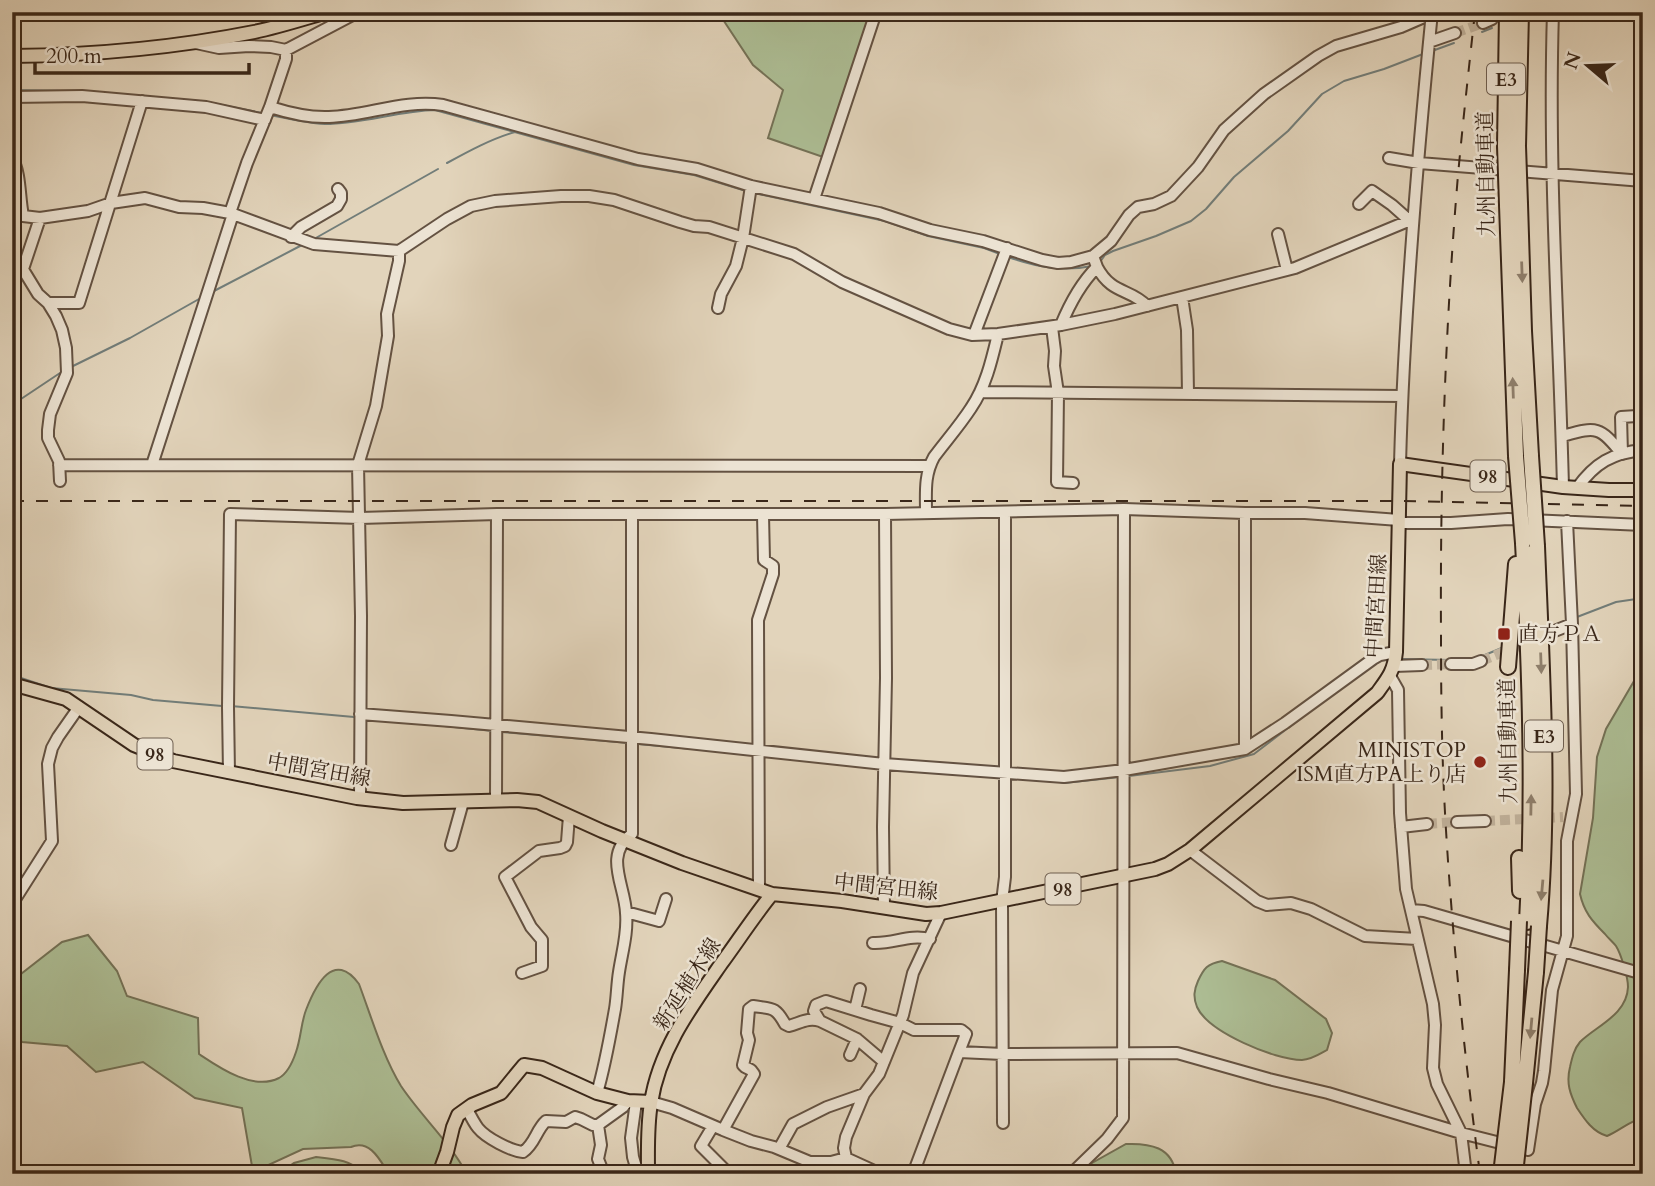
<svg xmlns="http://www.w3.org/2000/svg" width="1655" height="1186" font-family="Cardo,'Noto Serif JP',serif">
<rect width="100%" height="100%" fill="#e2d4bb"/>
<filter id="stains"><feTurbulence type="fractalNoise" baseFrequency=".00286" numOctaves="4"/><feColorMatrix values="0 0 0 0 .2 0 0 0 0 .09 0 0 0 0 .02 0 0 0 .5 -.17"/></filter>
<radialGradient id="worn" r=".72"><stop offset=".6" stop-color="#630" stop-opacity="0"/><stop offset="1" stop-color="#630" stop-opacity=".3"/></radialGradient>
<path fill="#adbe95" stroke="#747257" stroke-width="2" d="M718,12h154l-49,145 -55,-19 15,-48 -30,-25z
M1641,673h2v445c-12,2 -24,13 -36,18 -14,-4 -22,-16 -30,-28 -7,-14 -11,-25 -7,-41 2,-9 4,-18 10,-25 16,-16 47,-27 48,-55 0,-10 -7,-33 -12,-41 -3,-4 -8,-8 -11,-12 -13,-13 -21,-22 -25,-40l13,-76 4,-61 9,-28 31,-53z
M88,935l29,36 10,25 71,22 1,36c21,14 54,37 80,24 9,-5 14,-17 17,-26 5,-14 5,-29 10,-42 10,-26 28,-60 53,-26 12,32 24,73 42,102 20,30 48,55 66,88h-78c-9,-14 -19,-35 -38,-27l-48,2 -50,23 -11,-64 -47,-10 -52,-36 -47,10 -29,-26 -45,-4 -10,-12v-49l50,-39z
M1222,961l53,19 51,39 6,14 -5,17c-7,4 -17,10 -25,10 -27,0 -94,-28 -105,-53 -4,-10 -3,-17 1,-26 6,-13 9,-17 24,-20z
M1126,1144c24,-1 46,3 50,30h-93l9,-11z
M316,1157c20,2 35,3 49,17h-86l15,-11z"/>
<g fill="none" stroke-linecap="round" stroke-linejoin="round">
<path stroke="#727d79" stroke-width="2" d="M1530,13l4,-1
M1482,32l10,-4
M1432,51l22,-8
M12,90l69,1
M125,95l68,6
M212,103l50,10
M270,115c19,4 36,8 55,9 37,0 73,-13 110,-14l199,55 60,10 52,16
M447,163c22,-12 44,-24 68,-31
M754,193l131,28 43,15 56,12 16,6
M314,239l124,-70
M1008,257c29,10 54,15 84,9
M1100,262l5,-7 8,-4 43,-15 35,-15 15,-12 28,-32 54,-46 34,-37 22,-13 40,-12 39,-15
M214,291l88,-46
M71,367l59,-29 69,-39
M12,405l48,-32
M1577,617l39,-15 27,-4
M1480,657l24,-10
M1400,659l50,1
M12,675l39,13 80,7 22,5 69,6
M231,706l123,11
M415,723l78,8
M502,732l127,11
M638,744l54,5
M1129,776l81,-10 44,-12 64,-49
M1060,782l4,1 56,-6"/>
<path stroke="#c0b19b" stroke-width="10" stroke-dasharray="10 5" stroke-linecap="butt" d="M1455,33l28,-10
M1481,661l52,-21
M1422,665l29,-1
M1485,821l78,-4
M1427,824l30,-2"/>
<defs>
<path id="minor" d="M1553,12c-5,158 6,316 10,475
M1483,23l9,-4
M1429,42l26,-9
M196,43l23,5 30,-2 22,1 15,3 72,-38
M12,97l70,-1 124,11 59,13
M270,107c19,6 38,11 59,10 38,-1 75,-18 114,-12l195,54 59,10 54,17 128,27 51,17 53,11 59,19 16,3 13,-1 22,-6
M12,157c9,18 7,39 11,59l17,2 48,-7 23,-8 34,-5 34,9 24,1 27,5
M1389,158l30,5 224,18
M814,199l62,-187
M1359,204l13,-13 20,14 18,16
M233,214l81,30 85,7 48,-32 24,-13 24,-5 66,-5h28l25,4 66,22 14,4 15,1 85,27 48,28 107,47 23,6 26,-1 63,-9 54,-11 180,-46 118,-49
M1278,234l9,36
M291,237l10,-10 36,-21 4,-7v-6l-3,-4
M12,255l4,3 22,36 10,9 8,13 6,14 4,18 1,25 -17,41 -2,16v8l11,23 1,20
M1097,267c15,28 33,21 50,39
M23,269l17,-51
M1182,297l5,33 1,64
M48,303h31l63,-202
M718,308l3,-14 15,-28 7,-28 8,-52
M1061,325c9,-22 19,-41 36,-58l-4,-11 18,-15 18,-26 9,-8 16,-3 17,-8 27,-29 26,-37 40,-36 54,-38 18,-10 65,-19 30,-13
M1052,327l3,24 -1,15 4,27 -1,89 16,1
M974,335l33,-87
M980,392l422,4
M1562,436c34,-9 37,-11 60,18
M1622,454l-1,-37 16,-1
M1400,464c4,-151 17,-302 32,-452
M59,465l870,1
M152,465l81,-251 -3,-1 17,-50 23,-56 16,-48v-9
M1577,488c18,-25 35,-35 66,-38
M926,513c0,-20 -2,-38 8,-56 12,-16 26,-32 37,-49 15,-22 21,-49 27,-74
M1399,523h52l57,-4 135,6
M1552,632l20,-8
M1451,664h22l8,-3
M1394,666l28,-1
M1390,676l8,14 2,123 6,76 27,115 2,21 -2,43 4,16 24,49 5,41
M360,714l91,7 200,18 233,25 180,13 60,-7 121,-21 40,-26 88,-64 7,-4 16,-3
M1245,749v-236
M229,773l-1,-66 2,-193 130,4 137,-4h388l239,-5 121,4h60l94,7
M360,798l1,-182 -3,-151 18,-59 12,-70 -1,-22 12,-53v-10
M496,801l1,-287
M1457,822l28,-1
M1401,827l26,-3
M451,845l12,-43
M1190,850l67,51 10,4 24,-2 20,6 54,27 52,3
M759,889l-1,-269 15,-46v-8l-9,-6 -1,-45
M12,904l40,-63 -4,-77 4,-16 6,-11 21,-30
M884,907l-1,-80 3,-149 -1,-164
M1411,910l13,1 219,63
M626,912l33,9 7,-22
M873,943c22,1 35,-9 57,-4
M522,973l20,-7v-26l-11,-13 -26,-50 34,-26 21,-3 5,-2 2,-4 2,-26
M855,1010l5,-21
M820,1021l-6,-10 2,-6 10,-4 45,14 29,8 14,7h47l5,4 -7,18
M850,1055l7,-16
M597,1093c8,-27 13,-56 18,-84 2,-12 2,-25 4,-37 3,-20 9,-39 7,-59 -1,-28 -23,-58 6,-79v-319
M636,1102l-5,36 2,19 5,17
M651,1102l21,6 51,22 28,11 23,6 36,15h21l15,-4 35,16
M467,1109c3,6 7,14 11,19 8,10 33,23 45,24 12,-8 13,-22 23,-31l20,1 9,-5 6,2 12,6h5l25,-18 5,-6
M1003,1123l-1,-221 3,-25v-365
M598,1125l3,20 -3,14 6,15
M713,1126l-12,20 28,28
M723,1130l31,-56 -3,-4 -6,-3 -2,-2 6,-25 -2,-7 2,-24 4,-3c19,3 22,0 32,18l4,2c11,-3 20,-9 31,-5l37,18 27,23
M779,1149l14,-25 34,-17 37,-13
M854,1174l-8,-16 -2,-10 2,-11 18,-43 15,-20 24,-59 10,-42 28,-60
M913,1174l46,-122 44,2 174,-1 92,26 59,14 133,40 67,17 7,-46 7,-21 2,-12 8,-81 15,-54v-95l9,-47 -4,-170 -5,-103
M1071,1174l36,-35 16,-21 1,-609"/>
<path id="major" d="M12,56c82,-1 162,-8 242,-24 24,-5 49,-13 73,-20
M12,684l54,15 68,46 39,16 184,37 46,5 114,-3 21,2 64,29 80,32 90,31 70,7 84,13 15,-1 214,-44 13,-5 22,-14 187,-157c11,-15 17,-22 19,-41l4,-188 163,23 46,3h34
M439,1174l8,-22 6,-25 5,-12 14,-10 29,-12 23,-28 18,3 55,25 31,8 23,1
M648,1174c0,-24 -1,-47 3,-71 8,-53 40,-96 70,-139 17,-23 33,-48 51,-70"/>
<path id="highway" d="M1505,146l2,-134
M1518,146l3,-134
M1520,204l4,127 7,125
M1507,205l9,251
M1523,543c7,127 11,253 4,379
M1537,546c5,126 13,254 2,380
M1508,667l8,-103
M1519,858l1,33
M1512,1082l5,-112
M1525,1083l11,-111"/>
</defs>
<use href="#minor" stroke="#645242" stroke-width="14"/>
<use href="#major" stroke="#3a2719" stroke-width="16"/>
<use href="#highway" stroke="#3a2719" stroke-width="18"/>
<use href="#minor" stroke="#ece3d3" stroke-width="10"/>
<use href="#major" stroke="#e2d4bb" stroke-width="12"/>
<use href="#highway" stroke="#e2d4bb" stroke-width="14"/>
<path stroke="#3a2719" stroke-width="2" stroke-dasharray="12 12" stroke-linecap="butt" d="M1475,12c-6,55 -12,109 -17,163 -13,154 -18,308 -17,462 0,64 1,129 5,193 7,115 19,230 34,344
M12,501h1387l244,5"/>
<defs>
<path id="highway-bridge" d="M1505,146l2,59
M1518,146l2,58
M1516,456l7,87
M1531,456l6,90
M1517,970l2,-49
M1536,972l3,-46
M1501,1174l11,-92
M1515,1174l10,-91"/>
</defs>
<use href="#highway-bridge" stroke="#3a2719" stroke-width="18" stroke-linecap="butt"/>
<use href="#highway-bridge" stroke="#e2d4bb" stroke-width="14"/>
</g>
<defs><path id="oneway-solid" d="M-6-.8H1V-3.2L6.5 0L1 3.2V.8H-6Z" transform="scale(1.75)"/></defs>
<g fill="#8e7e6a">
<use href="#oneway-solid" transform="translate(1522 272) rotate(88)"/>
<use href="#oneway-solid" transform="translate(1513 388) rotate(-92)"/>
<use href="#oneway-solid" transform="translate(1541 663) rotate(88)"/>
<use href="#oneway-solid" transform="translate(1531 805) rotate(-89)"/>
<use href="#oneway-solid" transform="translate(1542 890) rotate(95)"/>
<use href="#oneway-solid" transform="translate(1531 1028) rotate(95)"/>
</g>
<g fill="#8f2418" stroke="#ece3d3" stroke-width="2.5">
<rect x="1497" y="627" width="14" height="14" rx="3.5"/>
<circle cx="1480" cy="762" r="7"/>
</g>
<g text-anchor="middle" stroke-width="5" stroke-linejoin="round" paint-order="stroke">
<g fill="#ece3d3" stroke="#6f5f51" stroke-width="2">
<rect x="1487" y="63.5" width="38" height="31" rx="5"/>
<rect x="1470.5" y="460.5" width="35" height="31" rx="5"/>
<rect x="1525" y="720.5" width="38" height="31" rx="5"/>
<rect x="137.5" y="738.5" width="35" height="31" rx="5"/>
<rect x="1045.5" y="873.5" width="35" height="31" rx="5"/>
</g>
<g font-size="19" font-weight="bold" fill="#3a2719">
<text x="1506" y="86">E3</text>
<text x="1488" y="483">98</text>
<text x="1544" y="743">E3</text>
<text x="155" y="761">98</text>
<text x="1063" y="896">98</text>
</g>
<g font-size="21" fill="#3a2719" stroke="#ece3d3">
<text transform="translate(1486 174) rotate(-91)" y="7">九州自動車道</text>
<text transform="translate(1376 606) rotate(-87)" y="7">中間宮田線</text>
<text transform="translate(1508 741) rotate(-91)" y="7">九州自動車道</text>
<text transform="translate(319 770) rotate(10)" y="7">中間宮田線</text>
<text transform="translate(886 887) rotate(6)" y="7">中間宮田線</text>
<text transform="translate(687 984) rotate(-57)" y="7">新延植木線</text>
</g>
<g font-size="21" fill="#3a2719" stroke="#ece3d3" text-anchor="start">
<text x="1518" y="641">直方ＰＡ</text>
<text x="1466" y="757" text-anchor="end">MINISTOP<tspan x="1466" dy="24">ISM直方PA上り店</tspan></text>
</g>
</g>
<rect width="1655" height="1186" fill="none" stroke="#e2d4bb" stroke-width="42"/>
<rect x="14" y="14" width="1627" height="1158" fill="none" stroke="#3a2719" stroke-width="3.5"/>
<rect x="21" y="21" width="1613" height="1144" fill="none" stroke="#3a2719" stroke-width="2"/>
<g transform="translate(1588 66) rotate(289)" stroke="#ece3d3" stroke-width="5" paint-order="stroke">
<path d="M0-5L12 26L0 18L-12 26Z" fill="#3a2719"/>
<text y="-10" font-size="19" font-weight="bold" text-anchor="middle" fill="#3a2719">N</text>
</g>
<path d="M35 63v10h214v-10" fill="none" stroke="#3a2719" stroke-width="3.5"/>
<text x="46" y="63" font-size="21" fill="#3a2719" stroke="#ece3d3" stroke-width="5" paint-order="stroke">200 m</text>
<rect width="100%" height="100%" filter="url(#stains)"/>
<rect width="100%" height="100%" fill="url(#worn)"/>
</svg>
